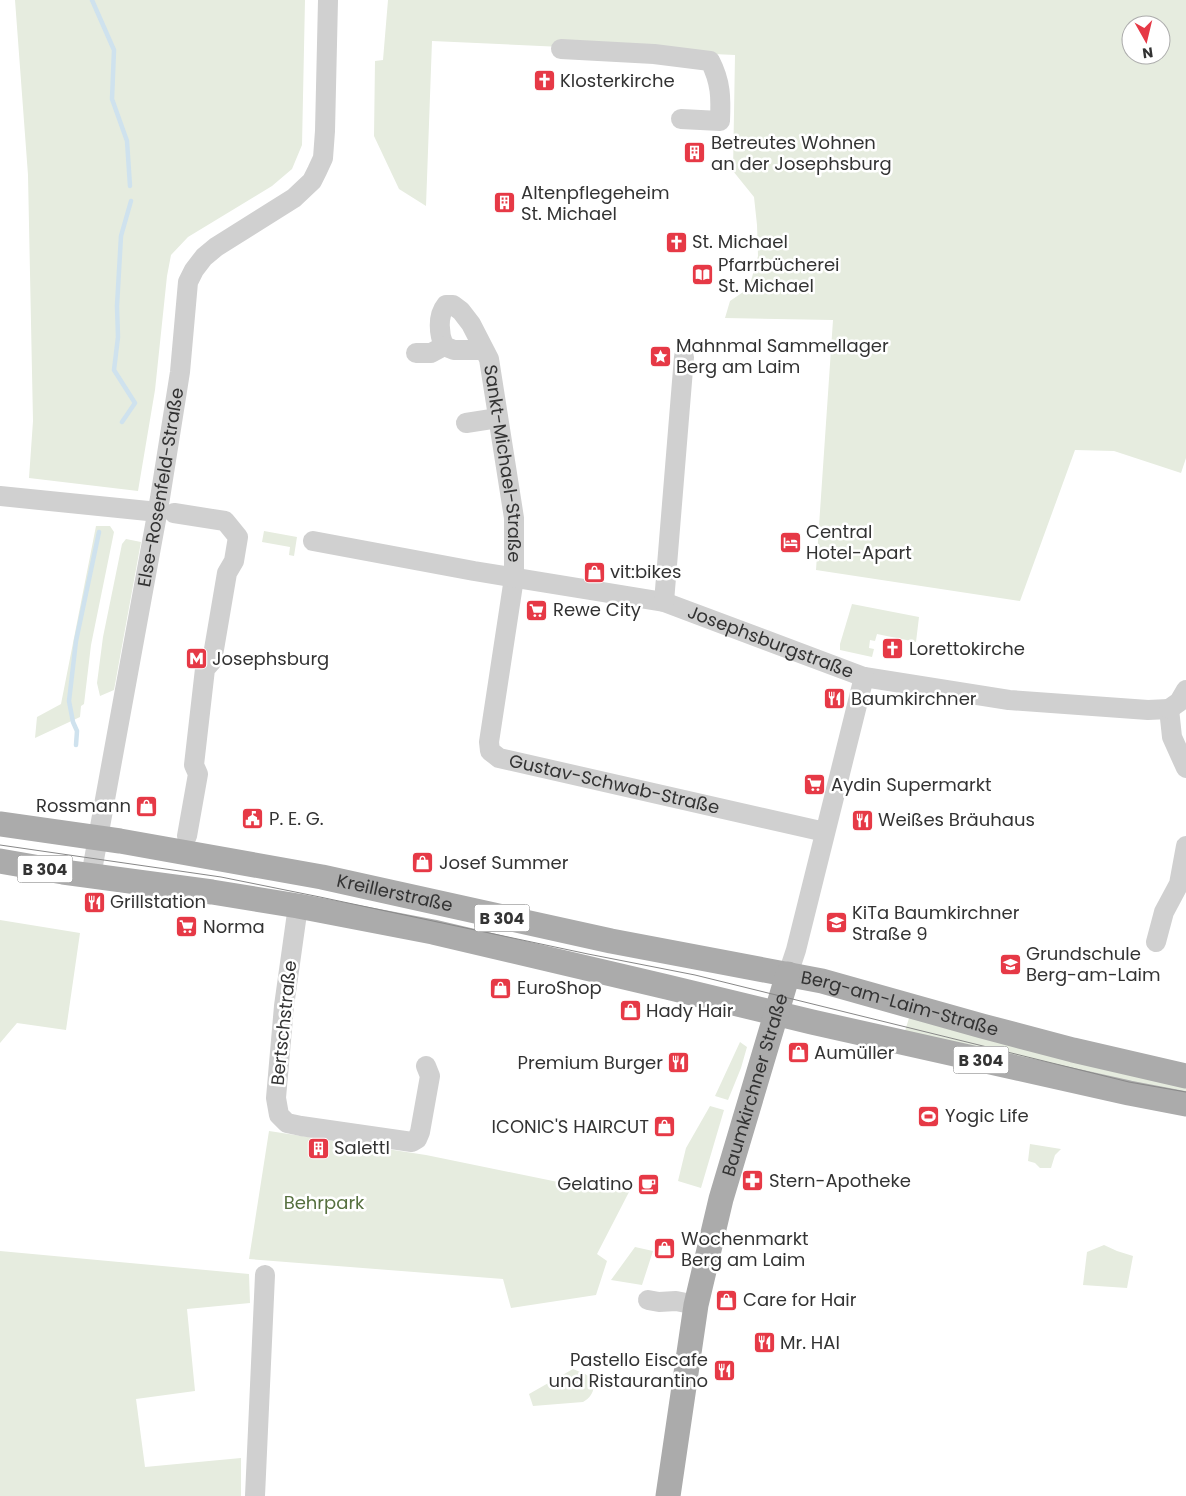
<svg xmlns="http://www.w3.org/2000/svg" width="1186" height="1496" font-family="Poppins,sans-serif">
<rect width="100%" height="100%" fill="#fff"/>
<path fill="#e6ecdf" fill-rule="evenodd" d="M15,0h290l-3,145 -10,24 -20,17 -84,51 -17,18 -4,21 -12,114 -17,101 -109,-13 4,-57 -5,-246z
M388,0h798v458l-5,15 -67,-22 -39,-1 -55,151 -204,-31 17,-250 -108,-2 5,-17 19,-13 9,-32 -1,-31 -3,-28 -21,-26 2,-116 -303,-14 -6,165 -27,-17 -25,-53 1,-75 8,-1zM1131,25h30v30h-30z
M96,526h14l4,6 -23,113 -7,59 -3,2 -1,11 -45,21 2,-21 24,-13z
M264,531l33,6 -3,19 -5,-1 1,-8 -28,-5z
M126,539l15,3 -27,148 -14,6 -3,-13 6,-46 19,-93z
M852,604l67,13 -3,25 -39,-8 -2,7 -5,-1 -1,8 5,1 -2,8 -32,-7v-6z
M0,920l80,13 -14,97 -49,-7 -17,20z
M910,1015l276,67v14l-282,-62z
M740,1042l7,5 -6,21 -13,32 -13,-4z
M710,1106l14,4 -23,78 -23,-7 8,-33z
M269,1131l157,24 171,35 32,2 -32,62 10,7 -11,34 -85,13 -8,-29 -254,-20z
M1030,1144l31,5 -6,6 -4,13h-11l-5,-5 -7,-2z
M1104,1245l13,6 16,5 -6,32 -44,-3 4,-33z
M635,1247l18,4 -11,34 -31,-5z
M0,1251l249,23 1,29 -63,6 8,82 -59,8 9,68 96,-9v38h-241z
M573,1369c4,2 8,3 12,5 13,7 10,22 -2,28l-50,4 -4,-12z"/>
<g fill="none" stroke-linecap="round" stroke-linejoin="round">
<path stroke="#cfe2ee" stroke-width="4.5" d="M92,0l22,50 -2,49 15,42 3,45
M122,422l13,-19 -21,-33 4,-33 -1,-31 4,-70 10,-35
M76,745l1,-14 -4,-9 -4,-21 7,-60 23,-109"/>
<g stroke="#d0d0d0" stroke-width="20">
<path d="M561,49l93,5 56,7c11,21 11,37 10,60l-39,-2"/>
<path id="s1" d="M484,350h-30l-10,-4c-5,-12 -7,-30 2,-41h7l8,6 10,13 18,35 25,159v60l-25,164 1,9 9,7 326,74"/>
<path d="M416,353h15l13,-7"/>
<path d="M466,423l32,-5"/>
<path d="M0,496l158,16"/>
<path d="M174,513l51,8 13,16 -4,24 -7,12 -15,88 -7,8 -11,96 4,9 -11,62"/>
<path id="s2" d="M313,541l161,30 190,31 200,75 145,23 139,10 21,-1"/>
<path d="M664,602l20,-245"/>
<path d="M1169,709l3,28 14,31"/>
<path d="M1169,709l10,-7 7,-12"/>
<path id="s3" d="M91,876l69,-378 20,-126 8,-90 6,-12 10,-13 12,-10 78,-49 18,-17 5,-10 6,-13 2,-27 3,-131"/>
<path d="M298,906l-14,100 -8,92 3,17 8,8 14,3 111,16 5,-3 3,-7 10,-56 -4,-10"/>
<path d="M1156,942l8,-30 15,-28 7,-38"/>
<path d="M788,974l8,-24 68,-273"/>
<path d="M648,1300l11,2 17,-1 20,4"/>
<path d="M255,1496l10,-221"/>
</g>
<g stroke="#ababab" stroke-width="25">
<path id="s4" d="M0,824l120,17 202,36 289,64 211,40 160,45 91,24 113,26"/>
<path d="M0,861l63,11 149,20 86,14 135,26 234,55 145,35 317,71 57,11"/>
<path id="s5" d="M668,1496l28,-191 25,-106 67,-225"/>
</g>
<path stroke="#888" stroke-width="1" d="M0,845l221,32 99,20 268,57 107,21 434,107 57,10"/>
</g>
<defs>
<symbol id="church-square" viewBox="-11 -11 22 22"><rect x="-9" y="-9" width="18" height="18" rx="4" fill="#e63946" stroke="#fff"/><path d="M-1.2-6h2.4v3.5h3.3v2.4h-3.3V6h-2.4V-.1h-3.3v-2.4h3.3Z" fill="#fff"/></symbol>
<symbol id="building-square" viewBox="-11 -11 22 22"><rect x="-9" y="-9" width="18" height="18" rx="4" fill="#e63946" stroke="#fff"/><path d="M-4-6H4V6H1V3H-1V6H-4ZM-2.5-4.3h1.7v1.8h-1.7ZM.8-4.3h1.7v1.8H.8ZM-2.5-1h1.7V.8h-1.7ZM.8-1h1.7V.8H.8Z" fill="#fff"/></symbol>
<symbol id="library-square" viewBox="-11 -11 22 22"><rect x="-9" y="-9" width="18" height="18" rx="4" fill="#e63946" stroke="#fff"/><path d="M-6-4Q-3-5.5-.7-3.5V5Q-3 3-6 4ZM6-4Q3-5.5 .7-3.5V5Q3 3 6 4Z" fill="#fff"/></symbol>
<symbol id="sight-square" viewBox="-11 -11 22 22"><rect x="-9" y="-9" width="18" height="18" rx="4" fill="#e63946" stroke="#fff"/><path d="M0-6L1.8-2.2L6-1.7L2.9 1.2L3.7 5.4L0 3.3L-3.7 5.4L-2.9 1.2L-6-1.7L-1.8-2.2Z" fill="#fff"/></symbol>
<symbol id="hotel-square" viewBox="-11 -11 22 22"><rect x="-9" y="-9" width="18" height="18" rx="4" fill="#e63946" stroke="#fff"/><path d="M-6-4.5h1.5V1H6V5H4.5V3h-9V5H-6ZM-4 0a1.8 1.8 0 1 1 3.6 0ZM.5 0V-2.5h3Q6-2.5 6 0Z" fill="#fff"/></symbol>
<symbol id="shop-square" viewBox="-11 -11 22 22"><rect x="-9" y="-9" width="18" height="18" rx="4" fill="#e63946" stroke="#fff"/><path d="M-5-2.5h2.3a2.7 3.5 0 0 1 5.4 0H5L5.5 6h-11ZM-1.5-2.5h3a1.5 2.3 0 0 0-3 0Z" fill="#fff"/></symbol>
<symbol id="supermarket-square" viewBox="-11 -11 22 22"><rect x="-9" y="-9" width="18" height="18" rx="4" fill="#e63946" stroke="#fff"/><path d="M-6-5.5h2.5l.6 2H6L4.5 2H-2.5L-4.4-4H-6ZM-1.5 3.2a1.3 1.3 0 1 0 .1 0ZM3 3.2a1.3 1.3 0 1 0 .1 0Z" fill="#fff"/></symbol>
<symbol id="metro-square" viewBox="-11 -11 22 22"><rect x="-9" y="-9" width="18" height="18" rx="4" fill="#e63946" stroke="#fff"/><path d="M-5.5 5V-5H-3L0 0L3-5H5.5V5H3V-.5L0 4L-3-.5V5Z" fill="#fff"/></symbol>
<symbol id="restaurant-square" viewBox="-11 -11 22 22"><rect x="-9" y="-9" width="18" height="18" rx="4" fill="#e63946" stroke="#fff"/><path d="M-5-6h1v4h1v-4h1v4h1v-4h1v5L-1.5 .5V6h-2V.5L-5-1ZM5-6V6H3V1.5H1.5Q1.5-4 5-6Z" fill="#fff"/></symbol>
<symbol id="civic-square" viewBox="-11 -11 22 22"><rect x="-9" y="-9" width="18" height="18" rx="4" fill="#e63946" stroke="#fff"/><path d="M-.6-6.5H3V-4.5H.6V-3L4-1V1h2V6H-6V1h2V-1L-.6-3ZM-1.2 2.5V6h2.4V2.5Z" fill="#fff"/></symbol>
<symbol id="school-square" viewBox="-11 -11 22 22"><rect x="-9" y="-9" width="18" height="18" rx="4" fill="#e63946" stroke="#fff"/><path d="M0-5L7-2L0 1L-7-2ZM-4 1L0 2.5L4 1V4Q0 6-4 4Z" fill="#fff"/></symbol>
<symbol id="stadium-square" viewBox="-11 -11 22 22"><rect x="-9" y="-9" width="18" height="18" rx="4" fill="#e63946" stroke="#fff"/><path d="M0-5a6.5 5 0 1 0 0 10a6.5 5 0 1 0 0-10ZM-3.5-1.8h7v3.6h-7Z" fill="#fff"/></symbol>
<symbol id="pharmacy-square" viewBox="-11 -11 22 22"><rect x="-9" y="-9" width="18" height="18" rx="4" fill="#e63946" stroke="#fff"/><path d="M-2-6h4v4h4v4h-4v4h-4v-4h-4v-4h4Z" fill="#fff"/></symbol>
<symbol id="cafe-square" viewBox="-11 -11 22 22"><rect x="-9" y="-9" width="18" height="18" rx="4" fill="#e63946" stroke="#fff"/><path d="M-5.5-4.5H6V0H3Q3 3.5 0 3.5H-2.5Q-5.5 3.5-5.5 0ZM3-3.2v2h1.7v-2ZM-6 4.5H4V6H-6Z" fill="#fff"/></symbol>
</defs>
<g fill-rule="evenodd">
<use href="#church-square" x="532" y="68" width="25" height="25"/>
<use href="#building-square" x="682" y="140" width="25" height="25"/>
<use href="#building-square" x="492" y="190" width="25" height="25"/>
<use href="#church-square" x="664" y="230" width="25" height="25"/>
<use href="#library-square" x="690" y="262" width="25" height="25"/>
<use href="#sight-square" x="648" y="344" width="25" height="25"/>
<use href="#hotel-square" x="778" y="530" width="25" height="25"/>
<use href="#shop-square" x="582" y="560" width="25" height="25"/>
<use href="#supermarket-square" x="524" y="598" width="25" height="25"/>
<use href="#church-square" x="880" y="636" width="25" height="25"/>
<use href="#metro-square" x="184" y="646" width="25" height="25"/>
<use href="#restaurant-square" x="822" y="686" width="25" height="25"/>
<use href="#supermarket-square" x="802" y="772" width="25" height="25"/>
<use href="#shop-square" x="134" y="794" width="25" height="25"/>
<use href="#civic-square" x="240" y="806" width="25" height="25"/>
<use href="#restaurant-square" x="850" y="808" width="25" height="25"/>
<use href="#shop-square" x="410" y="850" width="25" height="25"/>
<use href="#restaurant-square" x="82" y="890" width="25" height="25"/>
<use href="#school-square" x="824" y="910" width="25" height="25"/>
<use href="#supermarket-square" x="174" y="914" width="25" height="25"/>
<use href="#school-square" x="998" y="952" width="25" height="25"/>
<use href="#shop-square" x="488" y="976" width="25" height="25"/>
<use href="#shop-square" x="618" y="998" width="25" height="25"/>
<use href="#shop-square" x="786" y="1040" width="25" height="25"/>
<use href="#restaurant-square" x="666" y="1050" width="25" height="25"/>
<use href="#stadium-square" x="916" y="1104" width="25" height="25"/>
<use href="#shop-square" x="652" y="1114" width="25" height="25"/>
<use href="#building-square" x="306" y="1136" width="25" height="25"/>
<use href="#pharmacy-square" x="740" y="1168" width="25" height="25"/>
<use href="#cafe-square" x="636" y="1172" width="25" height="25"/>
<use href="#shop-square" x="652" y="1236" width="25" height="25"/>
<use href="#shop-square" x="714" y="1288" width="25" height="25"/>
<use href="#restaurant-square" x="752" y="1330" width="25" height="25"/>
<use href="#restaurant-square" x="712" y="1358" width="25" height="25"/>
</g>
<g text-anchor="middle" stroke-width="5" stroke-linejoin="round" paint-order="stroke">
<g fill="#fff" stroke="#707070" stroke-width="1">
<rect x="17.5" y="855.5" width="55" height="27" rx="4"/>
<rect x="474.5" y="904.5" width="55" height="27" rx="4"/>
<rect x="953.5" y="1046.5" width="55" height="27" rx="4"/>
</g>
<g font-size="16" font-weight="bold" fill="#333">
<text x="45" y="875">B 304</text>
<text x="502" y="924">B 304</text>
<text x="981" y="1066">B 304</text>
</g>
<g font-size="18" fill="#333" stroke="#fff" text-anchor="start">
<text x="560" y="87">Klosterkirche</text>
<text x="711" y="149">Betreutes Wohnen<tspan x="711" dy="21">an der Josephsburg</tspan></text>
<text x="521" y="199">Altenpflegeheim<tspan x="521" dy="21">St. Michael</tspan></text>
<text x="692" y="248">St. Michael</text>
<text x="718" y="271">Pfarrbücherei<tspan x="718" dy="21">St. Michael</tspan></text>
<text x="676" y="352">Mahnmal Sammellager<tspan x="676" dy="21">Berg am Laim</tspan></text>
<text x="806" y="538">Central<tspan x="806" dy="21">Hotel-Apart</tspan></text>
<text x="610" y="578">vit:bikes</text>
<text x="553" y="616">Rewe City</text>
<text x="909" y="655">Lorettokirche</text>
<text x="212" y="665">Josephsburg</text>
<text x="851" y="705">Baumkirchner</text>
<text x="831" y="791">Aydin Supermarkt</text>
<text x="131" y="812" text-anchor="end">Rossmann</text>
<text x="269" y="825">P. E. G.</text>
<text x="878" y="826">Weißes Bräuhaus</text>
<text x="439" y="869">Josef Summer</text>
<text x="110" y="908">Grillstation</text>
<text x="852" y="919">KiTa Baumkirchner<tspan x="852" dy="21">Straße 9</tspan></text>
<text x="203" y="933">Norma</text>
<text x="1026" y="960">Grundschule<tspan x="1026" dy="21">Berg-am-Laim</tspan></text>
<text x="517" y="994">EuroShop</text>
<text x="646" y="1017">Hady Hair</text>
<text x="814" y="1059">Aumüller</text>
<text x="663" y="1069" text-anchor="end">Premium Burger</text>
<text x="945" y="1122">Yogic Life</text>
<text x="649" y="1133" text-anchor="end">ICONIC'S HAIRCUT</text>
<text x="334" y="1154">Salettl</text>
<text x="769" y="1187">Stern-Apotheke</text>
<text x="633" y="1190" text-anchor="end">Gelatino</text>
<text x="681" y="1245">Wochenmarkt<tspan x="681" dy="21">Berg am Laim</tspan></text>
<text x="743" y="1306">Care for Hair</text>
<text x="780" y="1349">Mr. HAI</text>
<text x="708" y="1366" text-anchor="end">Pastello Eiscafe<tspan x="708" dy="21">und Ristaurantino</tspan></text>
</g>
<g font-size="18" fill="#333" stroke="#fff">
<text dy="6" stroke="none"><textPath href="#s1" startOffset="262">Sankt-Michael-Straße</textPath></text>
<text dy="6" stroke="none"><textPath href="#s3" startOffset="395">Else-Rosenfeld-Straße</textPath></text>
<text dy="6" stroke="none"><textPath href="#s2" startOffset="470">Josephsburgstraße</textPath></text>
<text dy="6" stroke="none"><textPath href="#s1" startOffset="682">Gustav-Schwab-Straße</textPath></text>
<text dy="6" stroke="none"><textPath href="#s4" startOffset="401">Kreillerstraße</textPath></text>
<text dy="6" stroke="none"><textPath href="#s4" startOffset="918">Berg-am-Laim-Straße</textPath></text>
<text transform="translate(284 1023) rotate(-84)" y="6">Bertschstraße</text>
<text dy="6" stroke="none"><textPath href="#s5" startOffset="421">Baumkirchner Straße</textPath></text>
</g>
<g font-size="18" fill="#56703f" stroke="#fff">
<text x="324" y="1209">Behrpark</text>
</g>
</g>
<g transform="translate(1146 40) rotate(172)"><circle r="24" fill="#ffffff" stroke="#adadad"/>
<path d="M0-4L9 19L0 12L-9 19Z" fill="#e63946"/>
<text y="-8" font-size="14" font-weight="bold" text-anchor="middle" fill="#333333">N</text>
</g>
</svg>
